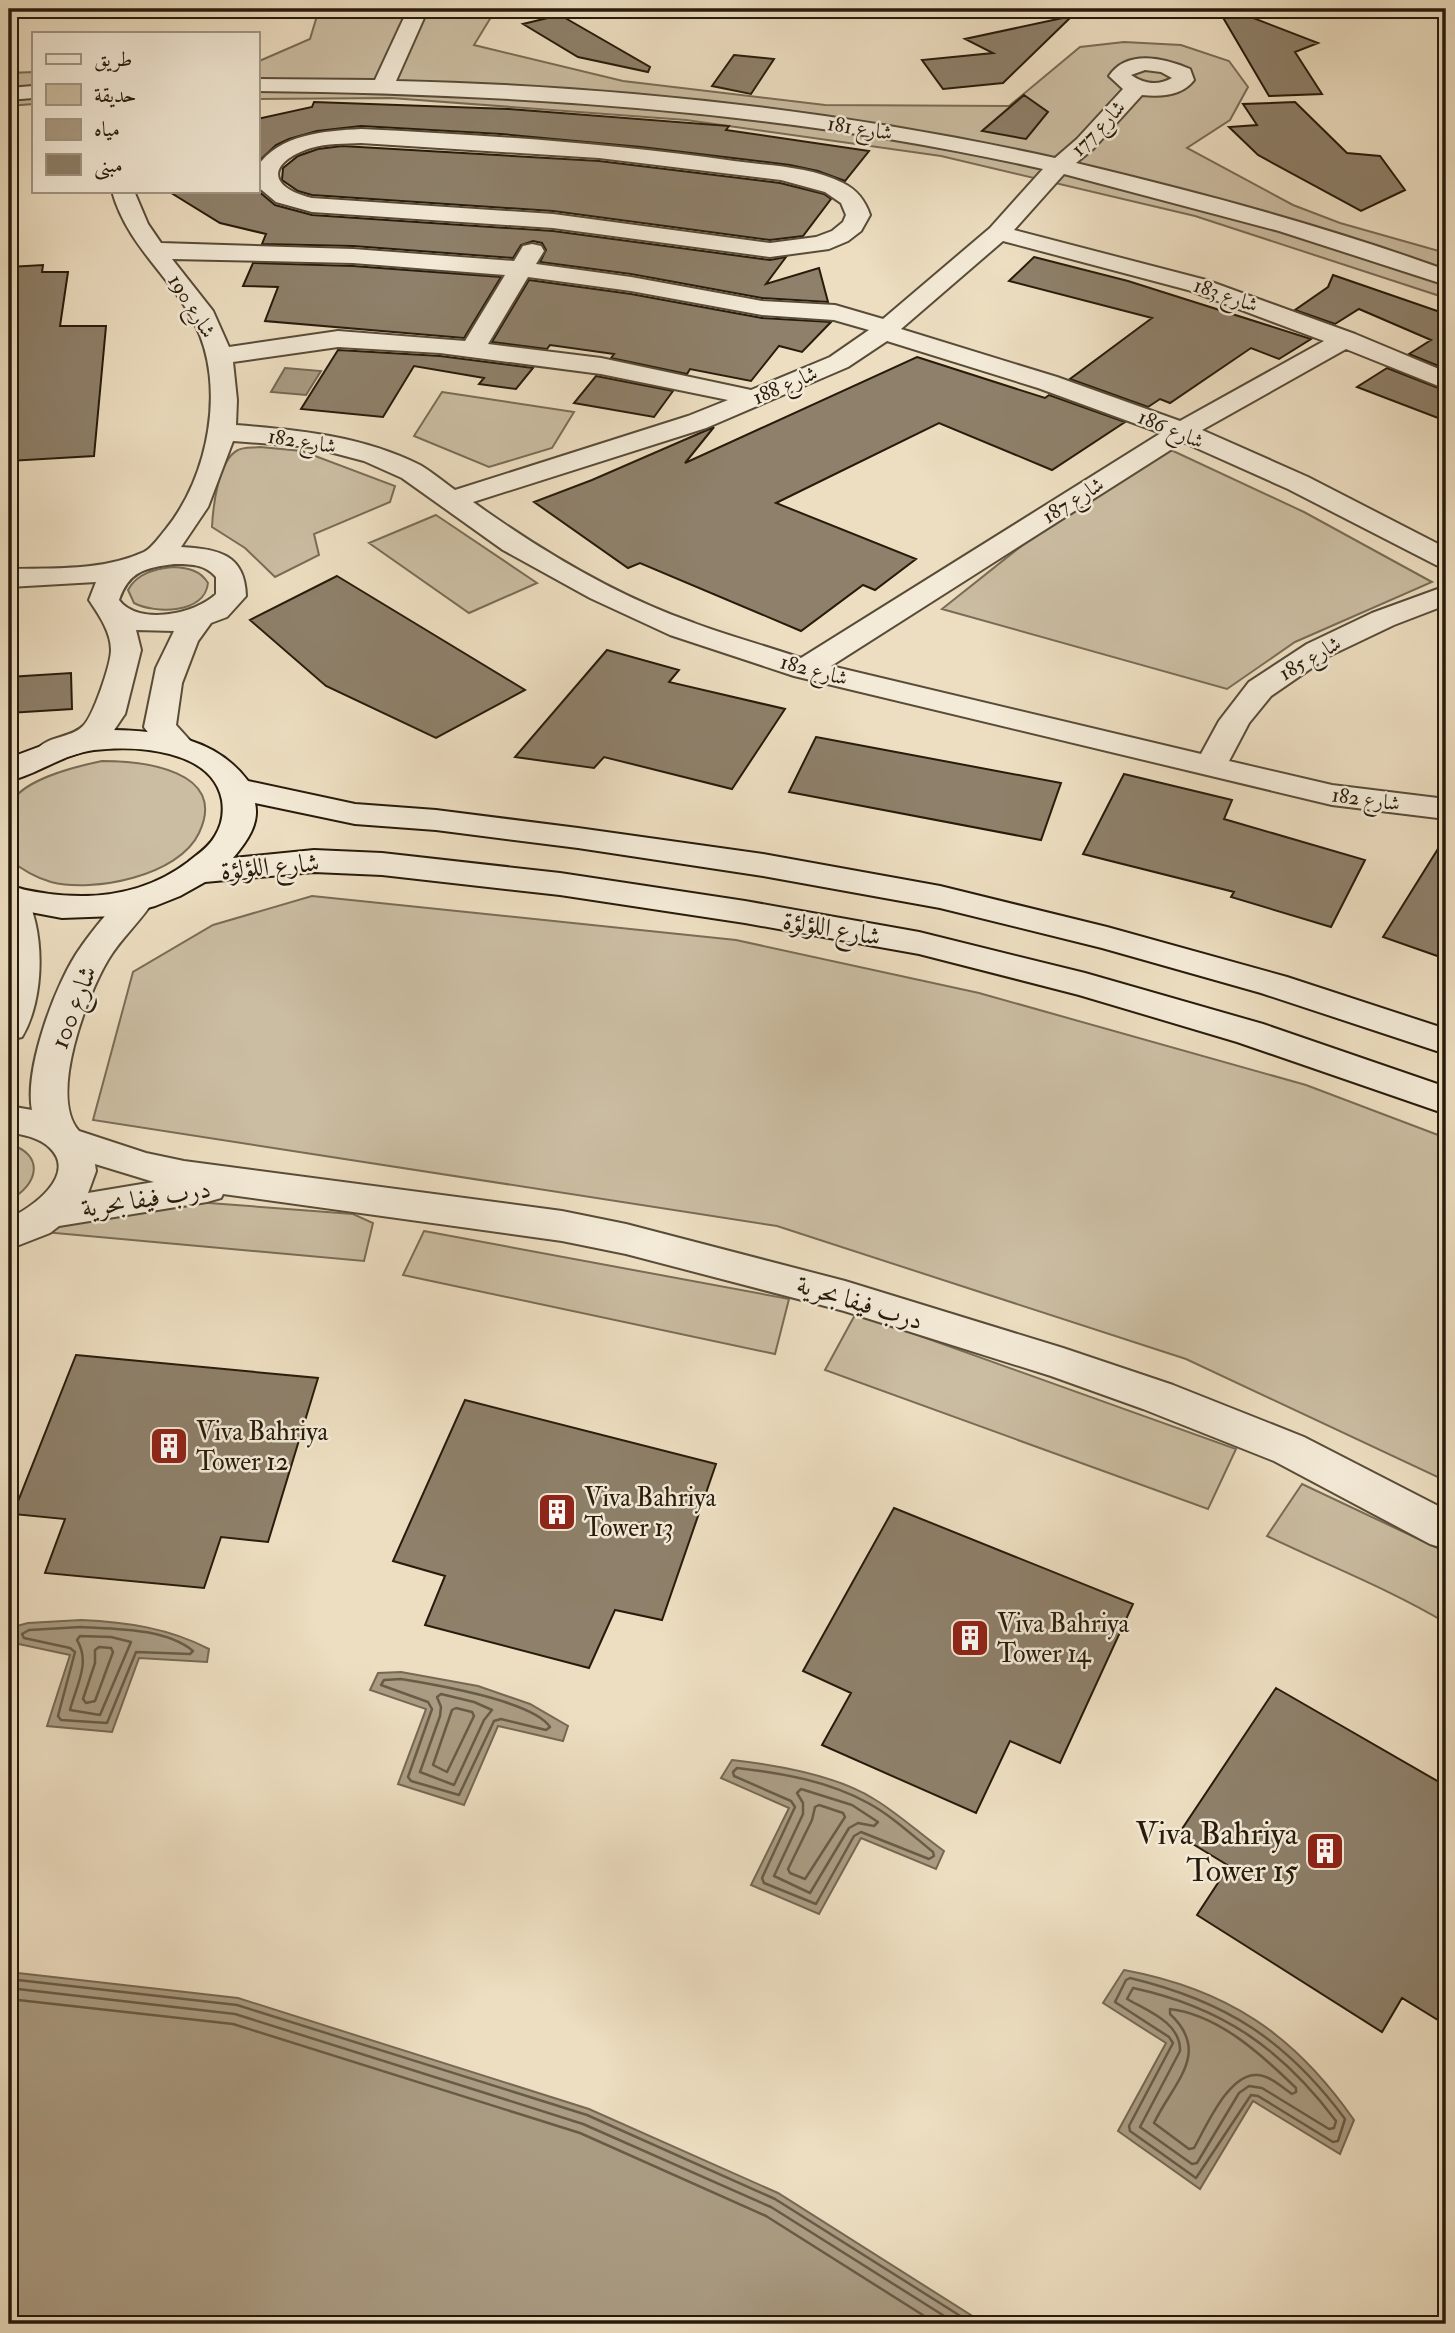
<svg xmlns="http://www.w3.org/2000/svg" width="1455" height="2333" font-family="'IM FELL Double Pica',Amiri,serif">
<rect width="100%" height="100%" fill="#eddec1"/>
<filter id="stains"><feTurbulence type="fractalNoise" baseFrequency=".00286" numOctaves="4"/><feColorMatrix values="0 0 0 0 .2 0 0 0 0 .09 0 0 0 0 .02 0 0 0 .5 -.17"/></filter>
<radialGradient id="worn" r=".72"><stop offset=".6" stop-color="#630" stop-opacity="0"/><stop offset="1" stop-color="#630" stop-opacity=".3"/></radialGradient>
<path fill="#cbbda2" stroke="#796c56" stroke-width="2" d="M319,9h177l-22,36 149,36 202,24 184,1 71,-59 44,-5 57,3 48,16 19,26 -18,33 -43,28 106,57 47,18 106,30v45l-251,-82 -254,-60 -255,-36 -295,-22 -134,1v-37l53,-23z
M33,72v32l-24,2v-33z
M442,392l132,20 -22,36 -63,19 -75,-31z
M260,447l42,4 93,35 -5,16 -76,32 5,21 -44,22 -30,-29 -33,-21c1,-20 6,-67 26,-77 5,-3 16,-2 22,-3z
M1171,450l133,62 128,70 -137,60 -68,47 -285,-80 112,-89z
M436,515l101,68 -68,30 -100,-70z
M173,567c15,1 27,3 35,16 -3,31 -53,31 -74,20l-6,-13c9,-17 27,-21 45,-23z
M102,761c40,0 127,9 97,72 -20,43 -106,60 -148,49 -17,-5 -29,-12 -42,-23 0,-16 -3,-33 0,-49 4,-29 69,-44 93,-49z
M312,896l424,44 243,53 327,92 140,53v343l-260,-122 -409,-133 -684,-106 40,-148 80,-47z
M9,1144c36,10 30,41 0,56z
M169,1200l184,14 20,9 -9,38 -320,-29 51,-20z
M424,1231l365,68 -14,55 -372,-79z
M856,1313l380,136 -28,60 -383,-139z
M1302,1484l144,68v71c-57,-34 -119,-58 -179,-87z"/>
<path fill="#aa9c83" stroke="#766853" stroke-width="2" d="M285,368l36,3 -15,24 -35,-3z
M81,1620c45,2 88,8 128,29l-2,13 -68,-4 -27,74 -65,-6 23,-71 -61,-13v-14l19,-5z
M401,1672l77,14 52,18 38,22 -5,15 -65,-15 -34,79 -66,-21 28,-75 -56,-19 8,-17z
M732,1760c44,5 104,15 142,39 25,15 46,35 70,52l-8,18 -75,-31 -42,76 -68,-29 38,-77 -68,-30z
M1124,1970c103,19 170,64 230,150l-14,34 -87,-53 -53,88 -82,-58 48,-88 -63,-40z
M9,1972l229,26 351,111 189,84 207,131h-976z"/>
<g fill="none" stroke-linecap="round" stroke-linejoin="round">
<path stroke="#685c47" stroke-width="2.5" d="M81,1627c35,2 84,1 112,24l-3,3 -54,-2 -29,71 -46,-3 -3,-4 17,-64 -5,-4 -46,-10 -2,-4 7,-4z
M80,1636l31,1 20,5 -31,73 -30,-5c6,-24 21,-47 7,-70z
M99,1647l12,1 2,4 -18,49 -9,2 -3,-4 12,-36v-13z
M401,1679c31,5 132,22 149,48l-4,3 -45,-11 -7,2 -35,74 -48,-14 -3,-4 24,-68 -4,-7 -47,-17 3,-5z
M441,1694l33,8 18,8 -8,10 -30,65 -34,-13 20,-56 1,-9 -4,-10z
M456,1708l16,4 2,4 -27,56 -14,-7 19,-55z
M737,1768c45,5 91,13 131,35 24,13 44,32 65,49l1,4 -5,3 -68,-27 -7,4 -38,68 -52,-21 -2,-5 33,-71 -4,-6 -57,-25 -1,-4z
M801,1789l51,16 26,17 -4,4 -16,-3 -9,5 -39,65 -36,-17 29,-62v-11l-6,-10z
M819,1805l24,8 2,4 -40,62 -15,-6 -2,-4 24,-49 3,-13z
M1130,1978c96,23 156,62 215,141l-7,22 -5,1 -75,-46 -7,-1 -55,83 -66,-47 -1,-5 44,-83 -4,-6 -54,-35 11,-22z
M9,1979l228,26 350,110 188,84 198,125
M9,1988l226,26 348,110 188,83 186,117
M1133,1988c89,19 149,61 203,133l-2,7 -5,1 -67,-41 -13,-2 -10,7 -42,70 -5,1 -52,-37 40,-76c1,-28 -32,-40 -53,-52z
M9,1999l224,25 347,109 186,83 171,108
M1170,2009c49,6 92,46 126,79v4l-4,2c-10,-7 -22,-18 -34,-19 -29,-3 -52,52 -64,73l-5,1 -35,-26c19,-40 58,-70 16,-109z"/>
</g>
<path fill="#8e806a" stroke="#271b0b" stroke-width="2" d="M1218,9h12l88,34 -23,9 27,42 -53,2z
M560,15l90,52 -2,5 -70,-15 -55,-33z
M1072,16l-69,67 -60,6 -21,-29 71,-7 -28,-14z
M734,55l40,4 -23,35 -39,-8z
M1024,95l24,17 -22,27 -44,-8z
M314,102l195,7 220,17 -3,4 143,21 -24,30 -27,-10 -28,-6 -149,-18 -140,-13 -140,-8 -44,5 -28,8 -13,6 -19,18v-44l55,-12z
M1295,102l52,51 33,3 25,34 -44,21 -103,-56 -29,-28 28,-2 -14,-21z
M342,146l257,15 181,22 44,11 7,5 -28,37 -33,4 -217,-29 -241,-16 -14,-4 -16,-11 1,-12 15,-12 20,-7z
M257,190l18,15 37,10 241,16 217,29 16,-3 -20,27 53,-16 9,34 -66,-4 -131,-24 -91,-12 6,-12 -4,-7 -9,-2 -12,4 -8,13 -160,-12 -91,-2 4,-10 -46,-11 -52,-32z
M1034,257l94,24 183,58 -32,20 -28,-11 -81,55 -10,-4 -12,8 -78,-28 82,-61 -143,-37z
M253,263l100,3 148,11 -37,61 -199,-17 13,-34 -35,-1z
M43,265l-1,7h26l-8,54h46l-12,130 -85,5v-194z
M1333,275l113,39v55l-37,-15 22,-14 -72,-31 -24,15 -40,-14 33,-23z
M529,280l102,14 131,24 69,4 -29,30 -23,-6 -28,35 -61,-12 -3,5 -76,-16 3,-4 -64,-9 -3,4 -55,-7z
M338,350l102,6 93,12 -17,21 -37,-5 5,-6 -70,-12 -31,51 -82,-8z
M917,357l128,41 4,-3 76,27 -73,48 -113,-47 -163,80 140,56 -41,31 -12,-5 -62,46 -161,-68 -12,5 -94,-66 58,-22 122,-53 -29,36z
M1387,368l59,23v30l-89,-34z
M596,376l5,1 72,14 -19,26 -80,-14z
M337,576l188,114 -89,48 -110,-52 -76,-66z
M607,650l72,20 -10,12 116,27 -53,80 -128,-32 -10,11 -79,-11z
M71,673l1,36 -63,4v-36z
M816,737l245,46 -20,57 -252,-48z
M1124,774l108,26 -8,19 141,41 -34,67 -100,-30 3,-5 -151,-38z
M1446,836v123l-63,-22z
M76,1355l242,23 -50,164 -47,-5 -17,51 -159,-15 20,-54 -52,-5z
M465,1400l251,64 -54,156 -47,-10 -26,58 -164,-43 20,-49 -52,-15z
M894,1508l239,96 -73,159 -50,-22 -34,72 -154,-68 29,-52 -48,-22z
M1276,1688l170,98v239l-44,-27 -20,34 -185,-117 32,-49 -51,-31z"/>
<g fill="none" stroke-linecap="round" stroke-linejoin="round">
<defs>
<path id="street" d="M408,9h20l-32,72c222,5 442,29 659,77l22,-19 46,-50 -14,-13c18,-27 55,-18 81,-7l4,11c-12,16 -34,17 -52,15l-49,54 -17,14c125,30 249,63 370,107v15l-167,-54 -215,-57 -50,56 192,50 149,54 91,38v17l-100,-40 -144,81 106,47 138,71v20l-10,-3 -148,-76 -105,-47 -352,224 370,88 18,-33 30,-39 58,-38 65,-31 74,-27v19l-52,20 -65,31 -58,40 -22,27 -20,38 103,24 114,14v20l-114,-14 -538,-129 -124,-41 -80,-37 -87,-48 -101,-72 -38,-17 -53,-14 -78,-6 -25,66 -27,40c37,2 64,7 65,49l-19,21 -16,6 -13,18 -16,42 -6,42 19,21 -5,7c-21,5 -34,-9 -46,-26l12,-59 18,-37 -38,-1 5,20 -16,64c-6,8 -13,21 -20,27 -13,10 -49,21 -64,17l-5,-7c11,-16 34,-12 47,-25 10,-9 28,-62 28,-76 0,-18 -12,-35 -22,-50l7,-18 -87,5v-18c45,-1 93,2 135,-17 8,-4 16,-16 22,-23 43,-53 60,-144 29,-205 -25,-49 -68,-78 -83,-133h22l14,33 13,19 192,6 161,12 9,-15 9,-2 9,2 3,5 -8,13 95,13 131,24 73,4 48,14 107,-91 53,-59c-258,-58 -522,-75 -786,-78v-12l118,1zM1145,70l16,2 11,6c-14,8 -28,6 -41,-3zM1003,241l185,49 136,51 -144,80 -123,-44 -156,-48zM172,259l181,4 152,12 -40,66 -127,-10 -109,16 -16,-36zM528,277l103,14 131,24 72,5 35,10 -39,27 -79,33 -150,-32 -113,-14zM887,341l151,47 123,45 -360,225c-35,-12 -72,-22 -107,-35 -78,-27 -154,-73 -221,-121l233,-74 142,-61zM338,347l102,6 161,21 127,26 -40,16 -233,74c-11,-8 -23,-18 -35,-25 -58,-29 -121,-35 -184,-40l1,-25 -4,-38zM174,564c16,0 31,0 42,13v17c-20,20 -78,32 -97,6 10,-29 26,-32 55,-36z
M33,86v12l-24,2v-12z
M361,129c125,6 249,14 373,32 36,5 76,5 109,22 14,7 22,17 27,32l-9,16 -13,10 -19,8 -59,8 -217,-29 -241,-16 -36,-10 -19,-16v-19c22,-33 67,-36 104,-38zM361,143l238,15 182,22 44,12 16,11 5,12 -3,7 -11,9 -16,6 -46,6 -217,-29 -241,-16c-46,-11 -44,-36 -1,-50 16,-5 34,-4 50,-5z
M9,886l13,3c24,37 23,110 0,148l-13,3z
M137,889l12,3 5,8c-13,21 -33,38 -46,60 -21,35 -60,137 -29,171l67,22 38,8 378,50 64,13 219,57 218,67 110,37 131,52 142,73v39l-16,-5 -156,-83 -131,-52 -92,-33 -207,-65 -218,-57 -64,-13 -339,-47 -2,4 -14,4 -148,24 -9,7 -41,16v-31c22,-9 69,-43 41,-70 -11,-11 -27,-13 -41,-16v-26l23,4c-8,-41 24,-129 49,-163 13,-19 29,-37 44,-55zM95,1164l59,18 -66,11 8,-22z"/>
<path id="secondary" d="M113,730c51,1 103,8 135,51l107,23 81,6 142,18 185,26 177,32 167,41 180,50 159,52v25l-185,-61 -159,-45 -162,-40 -177,-32 -185,-28 -142,-18 -81,-6 -100,-21c5,21 -9,40 -22,55l81,-8 68,3 178,20 185,28 174,31 166,41 178,51 183,63v27l-209,-72 -158,-47 -160,-41 -174,-31 -185,-28 -178,-20 -68,-3 -109,10 -25,14 -25,10 -39,10 -54,2 -53,-10v-22c61,16 126,16 179,-24 10,-8 21,-15 27,-26 7,-11 9,-23 7,-36 -10,-51 -86,-55 -128,-50 -31,4 -56,24 -85,31v-23l51,-19z"/>
</defs>
<use href="#street" stroke="#584c38" stroke-width="4"/>
<use href="#secondary" stroke="#271b0b" stroke-width="4"/>
<use href="#street" fill="#f3ead7" fill-rule="evenodd"/>
<use href="#secondary" fill="#f3ead7" fill-rule="evenodd"/>
</g>
<defs>
<symbol id="building-square" viewBox="-11 -11 22 22"><rect x="-9" y="-9" width="18" height="18" rx="4" fill="#8f2418" stroke="#f3ead7"/><path d="M-4-6H4V6H1V3H-1V6H-4ZM-2.5-4.3h1.7v1.8h-1.7ZM.8-4.3h1.7v1.8H.8ZM-2.5-1h1.7V.8h-1.7ZM.8-1h1.7V.8H.8Z" fill="#fff"/></symbol>
</defs>
<g fill-rule="evenodd">
<use href="#building-square" x="147" y="1424" width="44" height="44"/>
<use href="#building-square" x="535" y="1490" width="44" height="44"/>
<use href="#building-square" x="948" y="1616" width="44" height="44"/>
<use href="#building-square" x="1303" y="1829" width="44" height="44"/>
</g>
<g text-anchor="middle" stroke-width="5" stroke-linejoin="round" paint-order="stroke">
<g font-size="21" fill="#271b0b" stroke="#f3ead7">
<text transform="translate(860 128) rotate(9)" y="7">شارع 181</text>
<text transform="translate(1098 128) rotate(-46)" y="7">شارع 177</text>
<text transform="translate(1226 295) rotate(19)" y="7">شارع 183</text>
<text transform="translate(192 306) rotate(58)" y="7">شارع 190</text>
<text transform="translate(785 385) rotate(-23)" y="7">شارع 188</text>
<text transform="translate(1171 429) rotate(23)" y="7">شارع 186</text>
<text transform="translate(302 441) rotate(9)" y="7">شارع 182</text>
<text transform="translate(1073 500) rotate(-32)" y="7">شارع 187</text>
<text transform="translate(1310 658) rotate(-30)" y="7">شارع 185</text>
<text transform="translate(814 670) rotate(15)" y="7">شارع 182</text>
<text transform="translate(1366 799) rotate(8)" y="7">شارع 182</text>
</g>
<g font-size="26" fill="#271b0b" stroke="#f3ead7">
<text transform="translate(270 866) rotate(-5)" y="9">شارع اللؤلؤة</text>
<text transform="translate(832 928) rotate(10)" y="9">شارع اللؤلؤة</text>
<text transform="translate(73 1007) rotate(-69)" y="9">شارع 100</text>
<text transform="translate(146 1198) rotate(-9)" y="9">درب فيفا بحرية</text>
<text transform="translate(860 1302) rotate(17)" y="9">درب فيفا بحرية</text>
</g>
<g font-size="26" fill="#271b0b" stroke="#f3ead7" text-anchor="start">
<text x="196" y="1440">Viva Bahriya<tspan x="196" dy="30">Tower 12</tspan></text>
<text x="584" y="1506">Viva Bahriya<tspan x="584" dy="30">Tower 13</tspan></text>
<text x="997" y="1632">Viva Bahriya<tspan x="997" dy="30">Tower 14</tspan></text>
</g>
<g font-size="32" fill="#271b0b" stroke="#f3ead7" text-anchor="end">
<text x="1298" y="1844">Viva Bahriya<tspan x="1298" dy="37">Tower 15</tspan></text>
</g>
</g>
<rect width="1455" height="2333" fill="none" stroke="#eddec1" stroke-width="35"/>
<rect x="10" y="10" width="1434" height="2312" fill="none" stroke="#271b0b" stroke-width="3.5"/>
<rect x="18" y="18" width="1420" height="2298" fill="none" stroke="#271b0b" stroke-width="2"/>
<rect x="32" y="32" width="228" height="161" fill="#f3ead7" stroke="#a19785" stroke-width="2"/>
<rect x="46" y="54" width="35" height="10" fill="#f3ead7" stroke="#a19785" stroke-width="2"/>
<text x="94" y="66" font-size="21" fill="#271b0b">طريق</text>
<rect x="46" y="84" width="35" height="21" fill="#cbbda2" stroke="#a19785" stroke-width="2"/>
<text x="94" y="102" font-size="21" fill="#271b0b">حديقة</text>
<rect x="46" y="119" width="35" height="21" fill="#aa9c83" stroke="#a19785" stroke-width="2"/>
<text x="94" y="136" font-size="21" fill="#271b0b">مياه</text>
<rect x="46" y="154" width="35" height="21" fill="#8e806a" stroke="#a19785" stroke-width="2"/>
<text x="94" y="172" font-size="21" fill="#271b0b">مبنى</text>
<rect width="100%" height="100%" filter="url(#stains)"/>
<rect width="100%" height="100%" fill="url(#worn)"/>
</svg>
